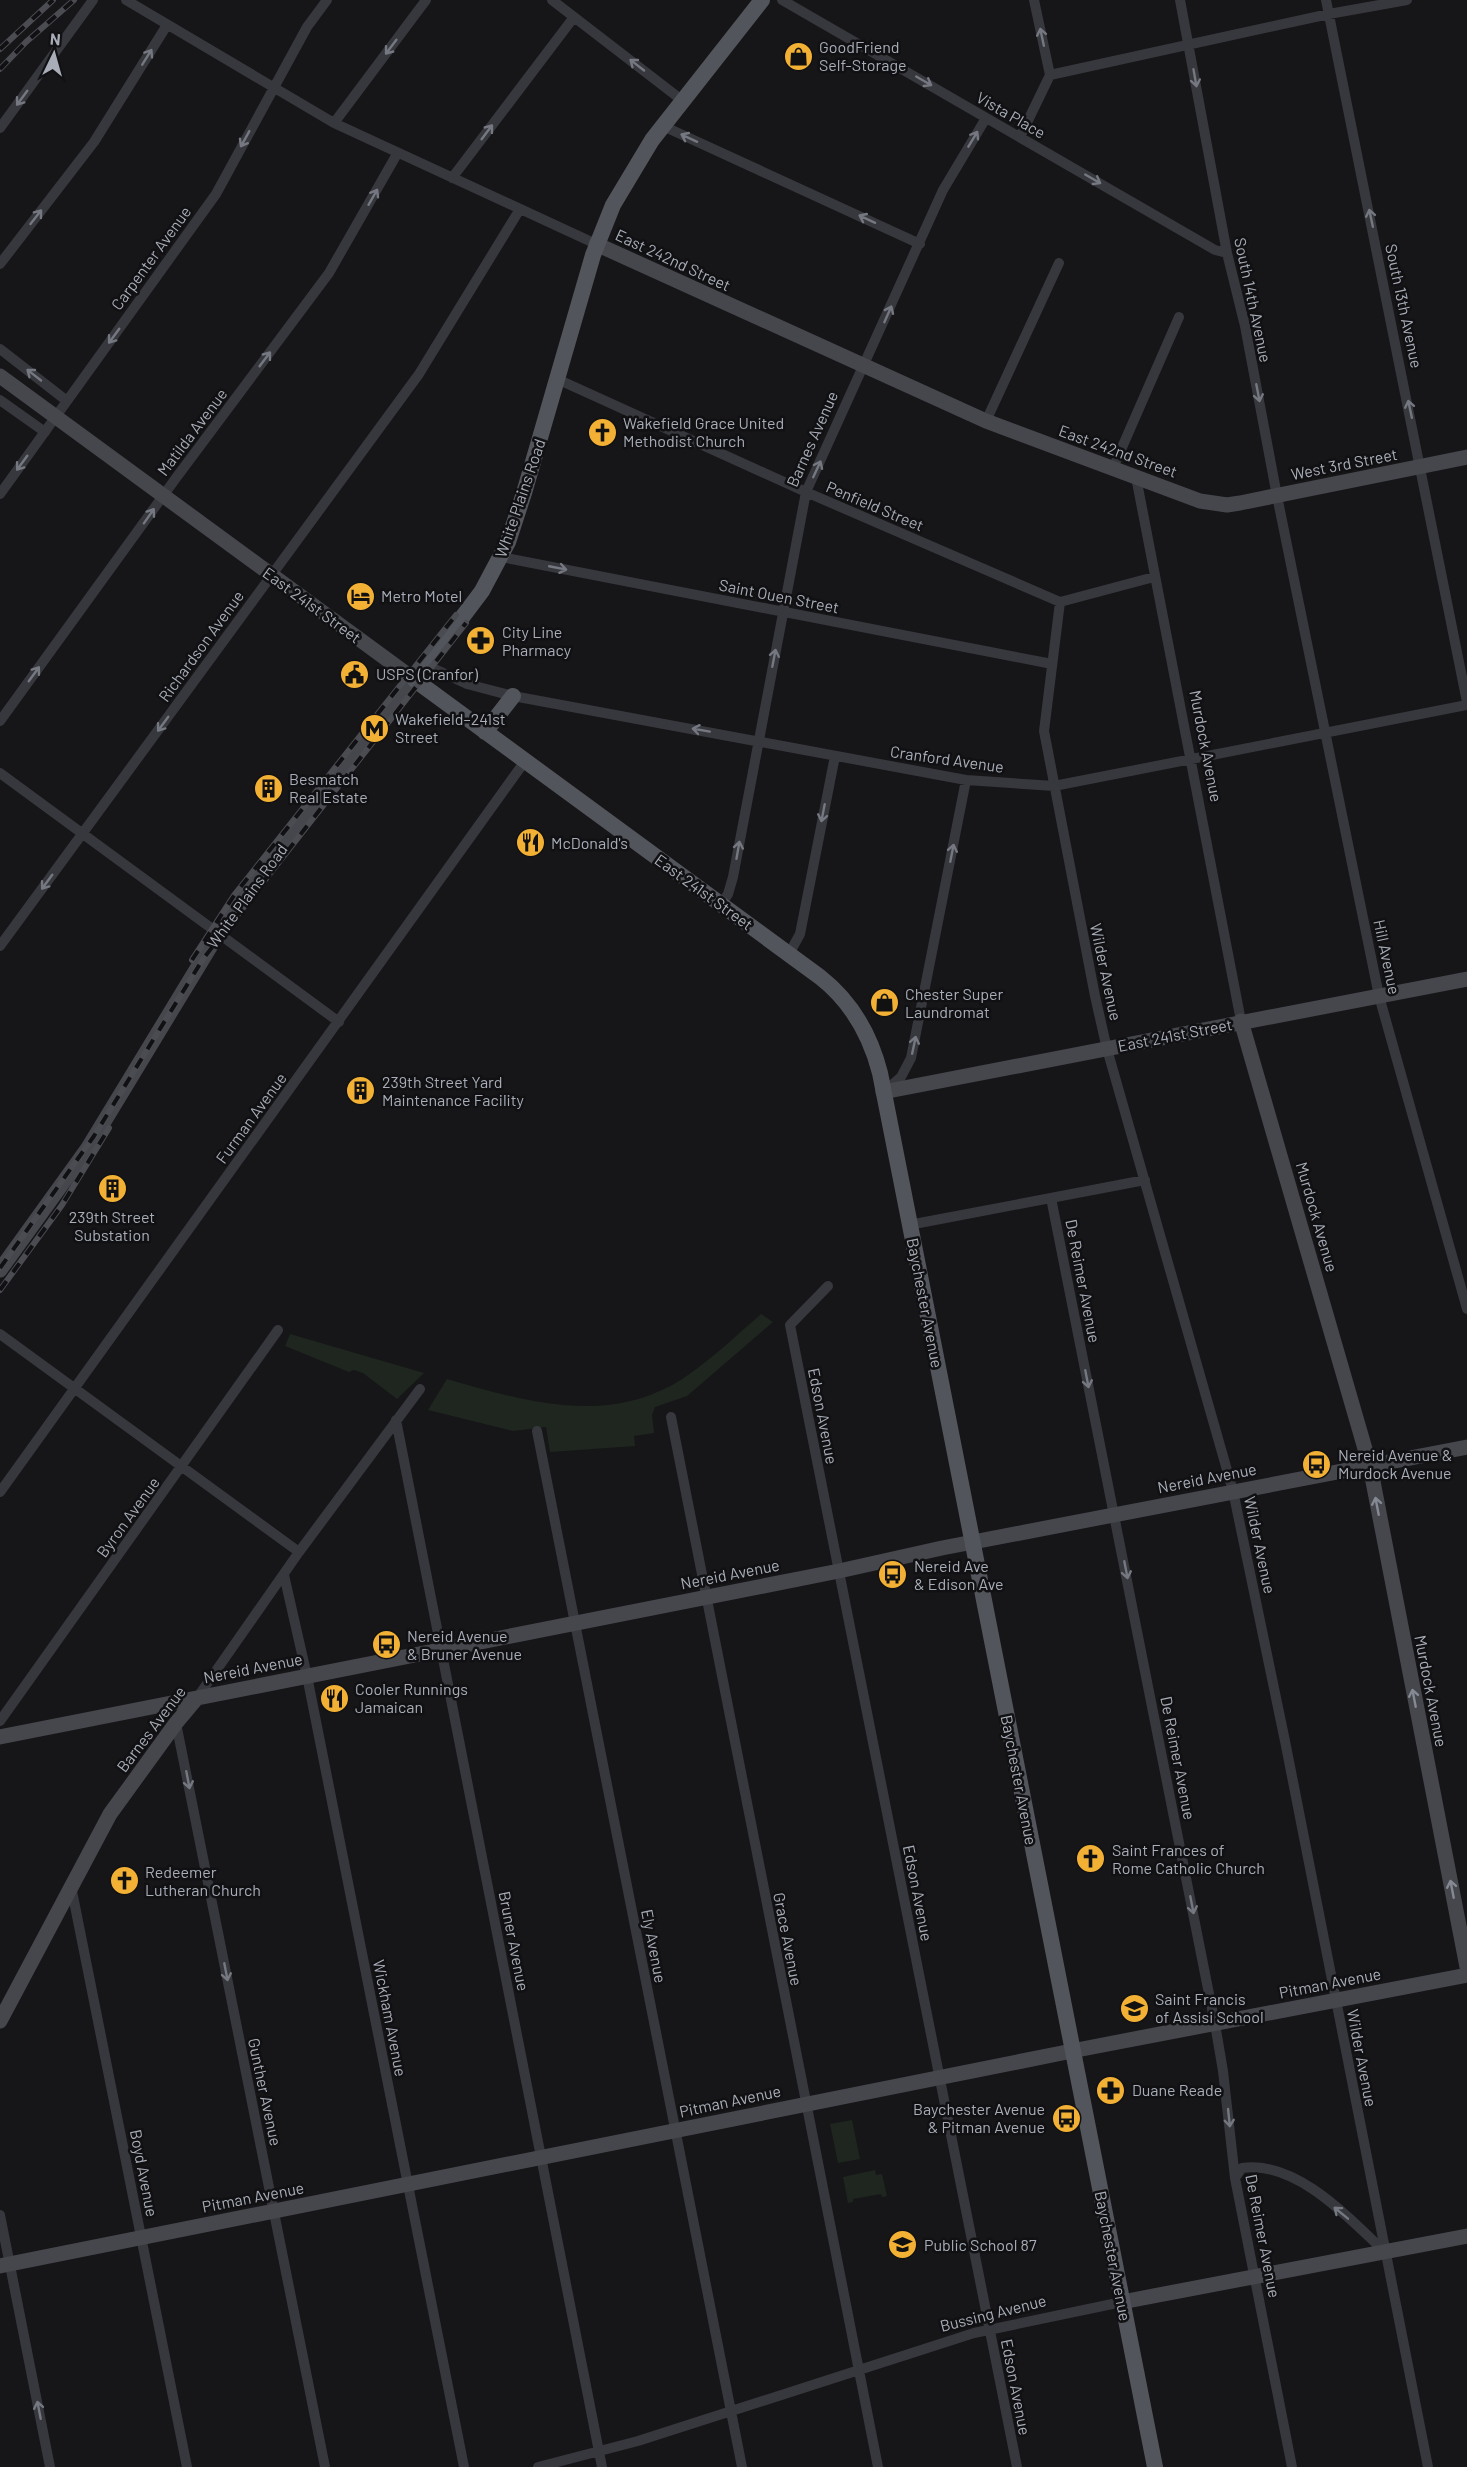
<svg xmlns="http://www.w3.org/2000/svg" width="1467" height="2467" font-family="Barlow,sans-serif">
<rect width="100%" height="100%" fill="#161618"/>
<path fill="#1e261f" d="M761,1314l12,8 -86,74 -32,11 -3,8 2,18 -20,3 1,10 -85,6 -4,-25 -33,4 -85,-21 19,-31c80,23 165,49 241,-4 26,-18 49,-40 73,-61z
M290,1334l134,39 -27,26 -34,-26 -9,-3 -5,2 -64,-26z
M852,2120l8,39 -22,4 -8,-39z
M875,2170l1,5 6,-1 5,22 -5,1 -1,-3 -28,5v3l-5,1 -5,-26z"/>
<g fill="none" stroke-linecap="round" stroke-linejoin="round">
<path stroke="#37383d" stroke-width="10" d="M126,0l208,123 262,121
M552,0l131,101
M782,0l433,250 12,3
M1034,0l16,75
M1180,0l47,253 18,73 32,170 102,500 88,313
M1326,0l141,702
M334,123l92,-123
M663,126l257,118
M0,128l93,-128
M1020,137l30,-62 279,-61 78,-14
M452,178l122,-161
M0,264l94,-122 73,-117
M0,349l67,52
M557,379l249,113 254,110 94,-25
M0,400l45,32
M986,421l73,-158
M1113,468l66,-151
M1136,477l105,544
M0,494l216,-300 91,-167 20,-27
M501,557l551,107
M1060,602l-16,129 51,265 12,53 126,442 52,250 143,726
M426,665l41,19 46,12 453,84 88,6 413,-81
M0,721l176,-243 153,-205 68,-119
M0,773l339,249
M721,905l7,-11 5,-17 73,-385 137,-302 43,-72
M0,946l419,-572 101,-165
M789,954l11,-20 35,-178
M886,1090l15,-13 10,-19 55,-278
M1051,1198l164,826 8,47 12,107 57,289
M909,1225l236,-45
M828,1286l-38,39 227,1142
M0,1334l299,218
M671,1417l207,1050
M396,1420l206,1047
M537,1431l205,1036
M0,1492l525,-731
M284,1575l23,101 157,791
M197,1698l102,-146 121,-163
M0,1721l278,-391
M176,1723l149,744
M71,1886l116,581
M1235,2178l7,-10c54,-8 107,50 143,84
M0,2215l50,252
M538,2467l100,-26 336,-108 148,-31"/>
<path stroke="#45474d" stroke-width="15" d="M596,244l390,177 214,80 27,4 13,-2 227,-46
M0,376l415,304 -191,244 -136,224 -88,122
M1241,1021l129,445 97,501
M883,1092l584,-113
M0,1737l839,-166 103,-23 525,-101
M0,2021l110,-207 66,-91 21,-25
M0,2266l1082,-217 385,-74
M1122,2302l345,-66"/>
<path stroke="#53555c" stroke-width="16" d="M762,0l-110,140 -39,65 -20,50 -69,238 -16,49 -26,49 -67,89 405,297c32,25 50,57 60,96l275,1394
M485,732l28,-36"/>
<defs>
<path id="rail" d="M0,49l53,-49
M0,69l26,-27 48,-42
M192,960l43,-66 221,-279
M0,1268l94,-132 109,-177 263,-336
M0,1290l62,-85 47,-77"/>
</defs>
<use href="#rail" stroke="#4a4c52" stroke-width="6"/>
<use href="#rail" stroke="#111113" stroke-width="4" stroke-dasharray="11" stroke-linecap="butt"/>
</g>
<defs><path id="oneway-shaft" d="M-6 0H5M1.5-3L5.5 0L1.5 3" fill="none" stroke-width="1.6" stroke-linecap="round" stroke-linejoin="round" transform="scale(1.5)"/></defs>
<g stroke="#757881">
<use href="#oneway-shaft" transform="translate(1042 37) rotate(-102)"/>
<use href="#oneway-shaft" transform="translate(391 47) rotate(127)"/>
<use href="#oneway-shaft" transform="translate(147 57) rotate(-58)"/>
<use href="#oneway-shaft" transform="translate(637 65) rotate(-142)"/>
<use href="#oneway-shaft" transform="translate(1195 78) rotate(80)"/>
<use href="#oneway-shaft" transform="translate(924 81) rotate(30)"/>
<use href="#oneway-shaft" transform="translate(22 98) rotate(126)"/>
<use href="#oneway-shaft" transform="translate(487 132) rotate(-53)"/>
<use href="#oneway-shaft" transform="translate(689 138) rotate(-155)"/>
<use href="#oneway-shaft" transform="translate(245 139) rotate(119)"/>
<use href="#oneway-shaft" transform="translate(973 139) rotate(-59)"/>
<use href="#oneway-shaft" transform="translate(1093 179) rotate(30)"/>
<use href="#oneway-shaft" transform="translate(373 197) rotate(-60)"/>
<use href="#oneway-shaft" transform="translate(36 217) rotate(-52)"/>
<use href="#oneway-shaft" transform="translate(1371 218) rotate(-102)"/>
<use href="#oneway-shaft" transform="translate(867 219) rotate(-155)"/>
<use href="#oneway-shaft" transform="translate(888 314) rotate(-66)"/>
<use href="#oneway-shaft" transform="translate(114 336) rotate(126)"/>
<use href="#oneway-shaft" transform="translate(265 359) rotate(-53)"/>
<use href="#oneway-shaft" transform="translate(34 375) rotate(-142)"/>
<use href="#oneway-shaft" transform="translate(1258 393) rotate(79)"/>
<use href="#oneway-shaft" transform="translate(1410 409) rotate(-102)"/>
<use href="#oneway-shaft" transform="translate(22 463) rotate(126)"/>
<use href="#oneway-shaft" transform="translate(817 469) rotate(-65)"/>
<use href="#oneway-shaft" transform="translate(149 516) rotate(-55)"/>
<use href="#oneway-shaft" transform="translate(558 568) rotate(11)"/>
<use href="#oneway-shaft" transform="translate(774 658) rotate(-79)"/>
<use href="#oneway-shaft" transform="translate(34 674) rotate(-54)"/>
<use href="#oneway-shaft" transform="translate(163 724) rotate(126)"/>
<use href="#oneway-shaft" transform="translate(701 730) rotate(-170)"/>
<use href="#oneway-shaft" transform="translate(823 813) rotate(101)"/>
<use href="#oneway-shaft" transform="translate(738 850) rotate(-80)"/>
<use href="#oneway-shaft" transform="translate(952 853) rotate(-79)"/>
<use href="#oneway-shaft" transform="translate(47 882) rotate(126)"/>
<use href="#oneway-shaft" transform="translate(914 1045) rotate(-78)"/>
<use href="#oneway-shaft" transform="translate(1087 1379) rotate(79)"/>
<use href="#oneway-shaft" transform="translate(1126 1570) rotate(79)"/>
<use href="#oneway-shaft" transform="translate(188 1780) rotate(79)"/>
<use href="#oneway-shaft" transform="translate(1192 1905) rotate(79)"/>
<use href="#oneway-shaft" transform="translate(226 1972) rotate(79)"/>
<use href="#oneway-shaft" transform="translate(1229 2118) rotate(84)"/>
<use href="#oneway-shaft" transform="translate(1341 2213) rotate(-141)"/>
<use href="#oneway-shaft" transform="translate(39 2410) rotate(-101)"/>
</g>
<g stroke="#858993">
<use href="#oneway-shaft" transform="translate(1377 1506) rotate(-101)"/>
<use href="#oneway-shaft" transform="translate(1414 1698) rotate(-101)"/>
<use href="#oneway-shaft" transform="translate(1452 1889) rotate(-101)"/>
</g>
<defs>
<symbol id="shop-disc" viewBox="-11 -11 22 22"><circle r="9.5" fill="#f2b134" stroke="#111113"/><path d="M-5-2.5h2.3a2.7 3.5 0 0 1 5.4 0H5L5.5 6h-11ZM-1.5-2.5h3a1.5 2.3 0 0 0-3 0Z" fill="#111"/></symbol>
<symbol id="church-disc" viewBox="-11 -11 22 22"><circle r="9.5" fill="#f2b134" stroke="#111113"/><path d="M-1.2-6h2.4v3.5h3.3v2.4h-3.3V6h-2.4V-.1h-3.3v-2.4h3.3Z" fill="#111"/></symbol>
<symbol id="hotel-disc" viewBox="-11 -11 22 22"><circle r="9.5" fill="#f2b134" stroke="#111113"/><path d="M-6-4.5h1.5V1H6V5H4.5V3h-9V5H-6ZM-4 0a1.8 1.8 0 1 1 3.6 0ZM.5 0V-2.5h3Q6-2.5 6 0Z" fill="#111"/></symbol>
<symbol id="pharmacy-disc" viewBox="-11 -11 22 22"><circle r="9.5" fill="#f2b134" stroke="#111113"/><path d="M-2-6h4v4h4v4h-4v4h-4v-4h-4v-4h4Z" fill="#111"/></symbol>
<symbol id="civic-disc" viewBox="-11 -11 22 22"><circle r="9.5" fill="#f2b134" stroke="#111113"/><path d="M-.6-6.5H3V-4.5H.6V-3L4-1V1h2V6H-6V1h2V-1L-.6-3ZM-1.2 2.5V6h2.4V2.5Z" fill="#111"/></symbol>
<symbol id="metro-disc" viewBox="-11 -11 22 22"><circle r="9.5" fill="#f2b134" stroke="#111113"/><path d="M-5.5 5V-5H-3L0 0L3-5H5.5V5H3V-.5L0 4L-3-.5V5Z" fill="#111"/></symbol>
<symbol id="building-disc" viewBox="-11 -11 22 22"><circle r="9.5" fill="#f2b134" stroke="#111113"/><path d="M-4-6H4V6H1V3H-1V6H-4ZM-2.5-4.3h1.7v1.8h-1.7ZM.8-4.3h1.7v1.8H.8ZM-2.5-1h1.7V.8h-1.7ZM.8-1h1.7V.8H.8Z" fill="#111"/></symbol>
<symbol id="restaurant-disc" viewBox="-11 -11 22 22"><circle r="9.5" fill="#f2b134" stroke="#111113"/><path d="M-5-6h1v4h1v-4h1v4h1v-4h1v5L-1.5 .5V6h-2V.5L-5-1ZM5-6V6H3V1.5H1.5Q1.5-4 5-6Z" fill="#111"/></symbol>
<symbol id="bus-disc" viewBox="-11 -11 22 22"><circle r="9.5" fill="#f2b134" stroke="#111113"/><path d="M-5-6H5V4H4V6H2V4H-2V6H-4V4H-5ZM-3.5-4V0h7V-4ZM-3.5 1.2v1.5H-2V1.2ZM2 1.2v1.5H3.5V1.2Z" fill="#111"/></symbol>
<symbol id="school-disc" viewBox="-11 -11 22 22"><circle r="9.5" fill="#f2b134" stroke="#111113"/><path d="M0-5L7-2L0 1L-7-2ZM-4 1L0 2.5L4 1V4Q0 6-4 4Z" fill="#111"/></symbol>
</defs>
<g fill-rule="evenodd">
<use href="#shop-disc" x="782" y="40" width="33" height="33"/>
<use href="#church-disc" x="586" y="416" width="33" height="33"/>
<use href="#hotel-disc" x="344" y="580" width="33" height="33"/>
<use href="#pharmacy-disc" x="464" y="624" width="33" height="33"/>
<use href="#civic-disc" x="338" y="658" width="33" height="33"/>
<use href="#metro-disc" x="358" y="712" width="33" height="33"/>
<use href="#building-disc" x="252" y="772" width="33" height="33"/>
<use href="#restaurant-disc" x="514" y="826" width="33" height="33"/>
<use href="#shop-disc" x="868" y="986" width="33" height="33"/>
<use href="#building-disc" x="344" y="1074" width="33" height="33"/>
<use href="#building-disc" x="96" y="1172" width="33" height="33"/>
<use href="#bus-disc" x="1300" y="1448" width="33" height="33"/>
<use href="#bus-disc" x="876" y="1558" width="33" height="33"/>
<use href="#bus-disc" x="370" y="1628" width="33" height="33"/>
<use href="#restaurant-disc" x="318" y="1682" width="33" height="33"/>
<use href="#church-disc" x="1074" y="1842" width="33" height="33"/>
<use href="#church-disc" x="108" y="1864" width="33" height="33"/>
<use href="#school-disc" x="1118" y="1992" width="33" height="33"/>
<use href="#pharmacy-disc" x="1094" y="2074" width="33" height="33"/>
<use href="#bus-disc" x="1050" y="2102" width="33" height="33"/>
<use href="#school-disc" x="886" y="2228" width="33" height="33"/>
</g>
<g text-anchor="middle" stroke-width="5" stroke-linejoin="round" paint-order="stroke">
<g font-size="16" fill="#a8adb8" stroke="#111113" text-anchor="start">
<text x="819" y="53">GoodFriend<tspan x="819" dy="18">Self-Storage</tspan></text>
<text x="623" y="429">Wakefield Grace United<tspan x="623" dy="18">Methodist Church</tspan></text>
<text x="381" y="602">Metro Motel</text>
<text x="502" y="638">City Line<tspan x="502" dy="18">Pharmacy</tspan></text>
<text x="376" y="680">USPS (Cranfor)</text>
<text x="395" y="725">Wakefield–241st<tspan x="395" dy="18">Street</tspan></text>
<text x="289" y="785">Besmatch<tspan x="289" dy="18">Real Estate</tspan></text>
<text x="551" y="849">McDonald's</text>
<text x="905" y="1000">Chester Super<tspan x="905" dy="18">Laundromat</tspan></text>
<text x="382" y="1088">239th Street Yard<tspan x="382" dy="18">Maintenance Facility</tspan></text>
<text x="112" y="1223" text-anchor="middle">239th Street<tspan x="112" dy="18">Substation</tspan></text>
<text x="1338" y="1461">Nereid Avenue &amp;<tspan x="1338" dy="18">Murdock Avenue</tspan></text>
<text x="914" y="1572">Nereid Ave<tspan x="914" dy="18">&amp; Edison Ave</tspan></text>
<text x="407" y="1642">Nereid Avenue<tspan x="407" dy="18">&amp; Bruner Avenue</tspan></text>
<text x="355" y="1695">Cooler Runnings<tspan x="355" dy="18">Jamaican</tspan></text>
<text x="1112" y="1856">Saint Frances of<tspan x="1112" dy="18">Rome Catholic Church</tspan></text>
<text x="145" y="1878">Redeemer<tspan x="145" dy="18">Lutheran Church</tspan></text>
<text x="1155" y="2005">Saint Francis<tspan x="1155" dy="18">of Assisi School</tspan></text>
<text x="1132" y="2096">Duane Reade</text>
<text x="1045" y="2115" text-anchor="end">Baychester Avenue<tspan x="1045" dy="18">&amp; Pitman Avenue</tspan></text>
<text x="924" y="2251">Public School 87</text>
</g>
<g font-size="16" fill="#a8adb8" stroke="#111113">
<text transform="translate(1011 115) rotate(30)" y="6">Vista Place</text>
<text transform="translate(151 258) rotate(-54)" y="6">Carpenter Avenue</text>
<text transform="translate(673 260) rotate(25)" y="6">East 242nd Street</text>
<text transform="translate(1253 300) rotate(78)" y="6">South 14th Avenue</text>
<text transform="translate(1404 306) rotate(78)" y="6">South 13th Avenue</text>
<text transform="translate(192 432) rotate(-53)" y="6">Matilda Avenue</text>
<text transform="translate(812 439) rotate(-66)" y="6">Barnes Avenue</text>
<text transform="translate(1118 451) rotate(20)" y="6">East 242nd Street</text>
<text transform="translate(1344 464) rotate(-11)" y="6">West 3rd Street</text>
<text transform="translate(520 498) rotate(-71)" y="6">White Plains Road</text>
<text transform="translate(875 506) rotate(23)" y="6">Penfield Street</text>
<text transform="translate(779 596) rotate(11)" y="6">Saint Ouen Street</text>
<text transform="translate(312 605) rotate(36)" y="6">East 241st Street</text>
<text transform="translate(201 646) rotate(-54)" y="6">Richardson Avenue</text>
<text transform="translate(1206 746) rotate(79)" y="6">Murdock Avenue</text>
<text transform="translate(947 759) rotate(8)" y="6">Cranford Avenue</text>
<text transform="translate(704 892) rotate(36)" y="6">East 241st Street</text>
<text transform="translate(247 896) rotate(-54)" y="6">White Plains Road</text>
<text transform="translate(1387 957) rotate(78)" y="6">Hill Avenue</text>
<text transform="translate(1106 972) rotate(78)" y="6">Wilder Avenue</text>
<text transform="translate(1175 1035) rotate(-11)" y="6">East 241st Street</text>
<text transform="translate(251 1118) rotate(-54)" y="6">Furman Avenue</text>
<text transform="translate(1317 1217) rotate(74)" y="6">Murdock Avenue</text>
<text transform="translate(1083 1281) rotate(79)" y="6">De Reimer Avenue</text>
<text transform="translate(925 1303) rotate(79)" y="6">Baychester Avenue</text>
<text transform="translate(823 1416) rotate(79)" y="6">Edson Avenue</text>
<text transform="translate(1207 1478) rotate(-11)" y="6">Nereid Avenue</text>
<text transform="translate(128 1517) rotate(-54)" y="6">Byron Avenue</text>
<text transform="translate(1260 1545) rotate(78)" y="6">Wilder Avenue</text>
<text transform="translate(730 1574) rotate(-11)" y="6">Nereid Avenue</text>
<text transform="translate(253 1668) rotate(-11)" y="6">Nereid Avenue</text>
<text transform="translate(1431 1691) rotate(79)" y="6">Murdock Avenue</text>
<text transform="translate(151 1729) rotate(-53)" y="6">Barnes Avenue</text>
<text transform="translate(1178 1758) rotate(79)" y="6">De Reimer Avenue</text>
<text transform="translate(1019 1780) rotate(79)" y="6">Baychester Avenue</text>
<text transform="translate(918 1893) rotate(79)" y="6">Edson Avenue</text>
<text transform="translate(788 1939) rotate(79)" y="6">Grace Avenue</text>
<text transform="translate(514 1941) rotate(79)" y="6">Bruner Avenue</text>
<text transform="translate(654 1946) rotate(79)" y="6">Ely Avenue</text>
<text transform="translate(1330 1983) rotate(-11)" y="6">Pitman Avenue</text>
<text transform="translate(390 2018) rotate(79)" y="6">Wickham Avenue</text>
<text transform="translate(1362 2058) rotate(79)" y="6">Wilder Avenue</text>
<text transform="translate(265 2092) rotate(78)" y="6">Gunther Avenue</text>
<text transform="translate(730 2101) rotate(-12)" y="6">Pitman Avenue</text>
<text transform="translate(144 2173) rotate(79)" y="6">Boyd Avenue</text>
<text transform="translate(253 2197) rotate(-11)" y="6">Pitman Avenue</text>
<text transform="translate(1263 2236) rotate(79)" y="6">De Reimer Avenue</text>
<text transform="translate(1113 2256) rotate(79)" y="6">Baychester Avenue</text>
<text transform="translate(993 2313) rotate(-14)" y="6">Bussing Avenue</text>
<text transform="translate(1016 2387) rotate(79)" y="6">Edson Avenue</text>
</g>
</g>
<g transform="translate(54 54) rotate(5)" stroke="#111113" stroke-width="4.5" paint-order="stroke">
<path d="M0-4.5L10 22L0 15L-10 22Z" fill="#a8adb8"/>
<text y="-9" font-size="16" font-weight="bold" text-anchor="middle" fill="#a8adb8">N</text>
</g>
</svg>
